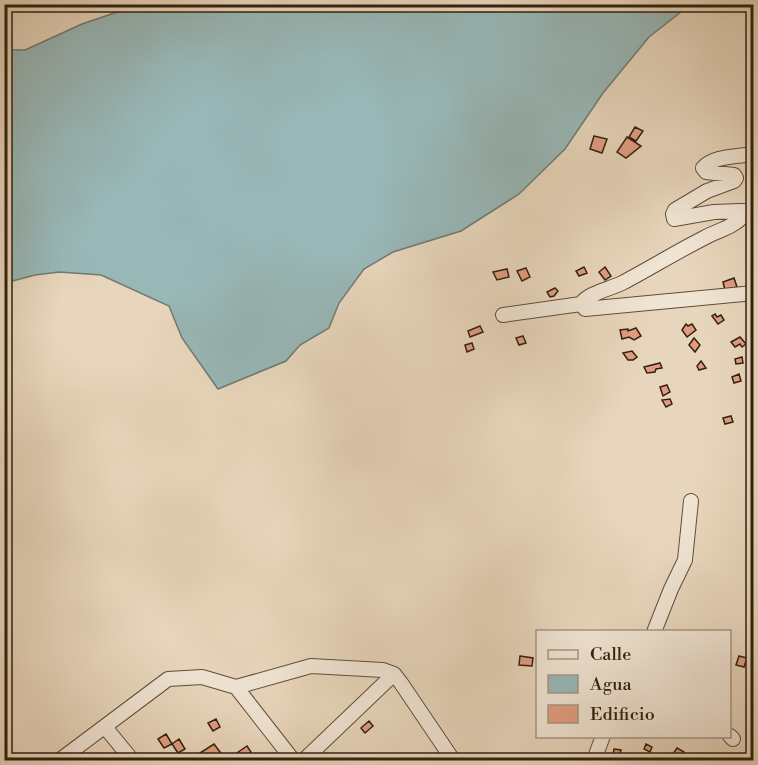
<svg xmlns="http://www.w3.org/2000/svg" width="758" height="765" font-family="'Libre Bodoni',serif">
<rect width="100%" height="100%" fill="#e8d6bc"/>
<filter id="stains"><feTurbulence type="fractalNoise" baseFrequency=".00333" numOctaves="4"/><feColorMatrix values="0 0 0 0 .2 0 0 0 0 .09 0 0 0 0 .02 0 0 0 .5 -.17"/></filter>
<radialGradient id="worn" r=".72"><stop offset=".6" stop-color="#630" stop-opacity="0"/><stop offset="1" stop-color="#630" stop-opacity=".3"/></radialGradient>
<path fill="#98b7b7" stroke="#6f7b74" stroke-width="1.5" d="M130,4h560v1l-41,32 -46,56 -38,56 -46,45 -58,37 -68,21 -29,17 -25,34 -10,25 -29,17 -14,16 -68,28 -36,-51 -13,-32 -68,-31 -42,-3 -24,3 -30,8v-233h20l57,-26 44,-15z"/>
<path fill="#e29d81" stroke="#31210f" stroke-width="1.5" d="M635,127l8,4 -7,10 -7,-4z
M594,136l13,3 -5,14 -12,-4z
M627,137l14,9 -15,12 -9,-6z
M584,267l3,6 -8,3 -3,-5z
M605,267l6,9 -6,4 -6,-8z
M526,268l4,9 -8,4 -5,-10z
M507,269l2,8 -12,3 -4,-8z
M734,278l3,9 -12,3 -2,-8z
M555,288l3,3 -4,5 -4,1 -3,-5z
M715,314l2,3 4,-2 3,5 -6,4 -6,-8z
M686,324l2,2 4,-2 4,6 -9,7 -5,-7z
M480,326l3,6 -13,5 -2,-6z
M636,328l5,8 -7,4 -5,-3 -7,2 -2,-9 8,-1v2z
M523,336l3,7 -7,2 -3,-7z
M740,337l6,7 -4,3 -2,-3 -5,3 -4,-5z
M694,338l6,7 -5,7 -6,-7z
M472,343l2,6 -7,3 -2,-7z
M632,351l5,6 -4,3h-5l-5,-7z
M742,357l1,6 -7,1 -1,-5z
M701,361l5,7 -7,2 -2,-4z
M660,363l2,5 -6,1 -1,3 -8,1 -3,-6z
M739,374l2,7 -7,2 -2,-6z
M667,385l3,7 -7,4 -3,-9z
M670,399l2,5 -6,3 -4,-7z
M731,416l2,6 -8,2 -2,-6z
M520,656l13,2 -1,8 -13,-1z
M739,656l8,2 -3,9 -8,-2z
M216,719l4,8 -7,4 -5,-8z
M369,721l4,5 -8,7 -4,-5z
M166,734l6,10 -8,4 -6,-9z
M179,739l6,10 -7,4 -6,-9z
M214,744l9,12 -7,4h-11l-5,-7z
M646,744l6,3 -2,5 -6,-3z
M247,746l4,6 -12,8h-5l-3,-3z
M677,748l7,4 -3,6 -8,-4z
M614,749l7,1 -2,10h-7z"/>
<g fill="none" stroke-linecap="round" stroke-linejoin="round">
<defs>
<path id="minor" d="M745,155c-14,2 -32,2 -42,13l3,4 28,3 2,3 -2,3 -27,10 -32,19 -2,4 1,5 40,-7 25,-1h4l1,4c-11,13 -26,15 -40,23 -28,14 -55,31 -82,45 -12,6 -34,10 -41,21l4,5 169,-16
M503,315l78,-11
M654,632l17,-43 14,-29 6,-59
M236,687l75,-21 72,4 11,4 7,9 52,77
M105,727l27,33
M730,736l3,3
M60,760l108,-81 34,-2 34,10 57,73
M304,760l90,-86
M594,760l9,-24"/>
</defs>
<use href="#minor" stroke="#5f4e3a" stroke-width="16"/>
<use href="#minor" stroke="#f0e4d3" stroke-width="14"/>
</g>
<rect width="758" height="765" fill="none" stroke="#e8d6bc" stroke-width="24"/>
<rect x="6" y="6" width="746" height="753" fill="none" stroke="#31210f" stroke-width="3"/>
<rect x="12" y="12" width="734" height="741" fill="none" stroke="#31210f" stroke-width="1.5"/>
<rect x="536" y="630" width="195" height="108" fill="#f0e4d3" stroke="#a49685" stroke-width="1.5"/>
<rect x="548" y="650" width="30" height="9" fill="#f0e4d3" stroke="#a49685" stroke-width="1.5"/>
<text x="590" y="660" font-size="18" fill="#31210f">Calle</text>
<rect x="548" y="675" width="30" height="18" fill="#98b7b7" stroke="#a49685" stroke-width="1.5"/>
<text x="590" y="690" font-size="18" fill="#31210f">Agua</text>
<rect x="548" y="705" width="30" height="18" fill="#e29d81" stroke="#a49685" stroke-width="1.5"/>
<text x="590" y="720" font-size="18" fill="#31210f">Edificio</text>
<rect width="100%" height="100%" filter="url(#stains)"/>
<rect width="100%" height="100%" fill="url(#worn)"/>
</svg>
